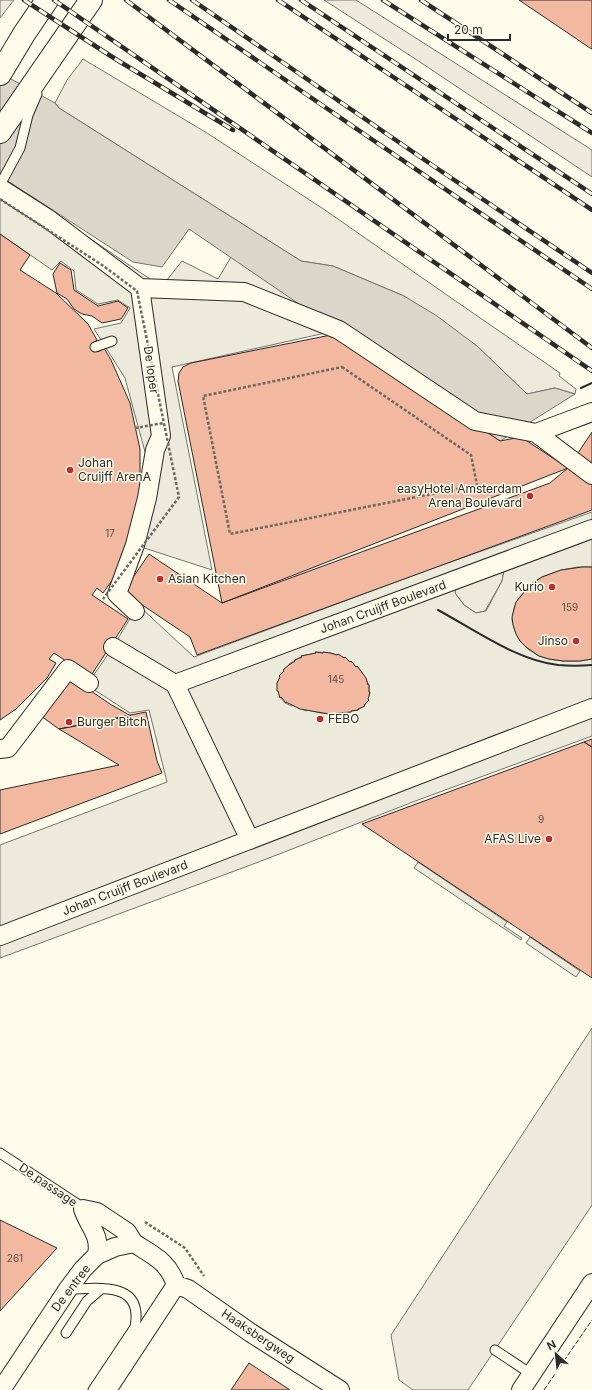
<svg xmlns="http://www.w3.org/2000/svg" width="592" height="1390" font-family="Inter,sans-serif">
<rect width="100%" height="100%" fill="#fdfbea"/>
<path fill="#ecebdb" stroke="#74746e" d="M0,0h14l-14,18z
M324,0h32l236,150v27l-175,-117z
M83,59l124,74 118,77 119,83 116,80 -1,3 17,13 -1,5 -20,-6 -28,6 -50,-48 -73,-50 -71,-30 -32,-5 -242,-153 -4,-5 12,-23z
M499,567l5,4 -2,10 -17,30 -9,2 -12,-8 -9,-12 2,-9z
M418,862l89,60 -3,4 18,12 -1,2 -107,-72z
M530,937l50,34 -4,6 -50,-34z"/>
<path fill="#eceadb" stroke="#74746e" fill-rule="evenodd" d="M0,178l153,103 10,4 19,-24 36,18 13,-22 108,73 -167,37 40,203 -77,-25 13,-82 -23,-85 -31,-49 27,-6 9,-15 -12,-8 -20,4 -22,-14 -2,-19 -13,-10 -9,9 -52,-36z
M592,512v55h-14l-17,3 -19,7 -10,6 -14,16 -4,9 -2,12 3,11 5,10 9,9 10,6 10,3 14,2h17l12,-2v77l-174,64 -162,63 -256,95v-113l167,-63 -18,-72 -19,3 -43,-28 26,-38 25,-42 56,52 234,-87zM499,567l5,4 -2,10 -16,30 -10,2 -12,-8 -9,-12 2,-9zM316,652l15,1 14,5 5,4 1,-1 5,6 1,-1 5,6 7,13v7l1,1 -2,6 1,1 -5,6 -6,4 -7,1v1l-15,2 -15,-1 -14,-3 -1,1 -13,-6 -1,1 -7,-3 -5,-6 -3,-14 12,-19 13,-8 14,-3z
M592,1028v177l-124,185h-55l-14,-10 -8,-45z"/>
<path fill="#d8d7c9" stroke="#74746e" d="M0,73l55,30 4,5 242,153 32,5 71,30 33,20 40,30 50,48 28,-6 20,6 -75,47 -311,-212 -27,38 -29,-5 -133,-86z"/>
<path fill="#f2b8a0" stroke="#2b2b2b" d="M519,0h73v49l-2,-1z
M0,234l30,21 -10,15 36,23 32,31 9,16 -4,3 5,9 6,-4 7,12 19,43 10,46v42l-9,44 -18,44 -10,14 -6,-5 -5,7 36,24 -38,58 -36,-24 -5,6 7,4 -9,15 -31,31 -16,11z
M60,263l11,7 3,20 24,16 20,-5 10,7 -7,11 -19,4 -10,-7 -10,-2 -8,-5 -7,-10 -10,-6 -4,-19z
M331,335l16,4 153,102 21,-4 47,31 -346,135 -44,-222 1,-8 4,-6 8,-4z
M592,432v52l-24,-16z
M568,468l24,16v26l-395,145 -7,-18 -67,-45 26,-38 73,49 328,-120z
M582,567h10v92l-12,2h-17l-14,-2 -10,-3 -13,-9 -6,-6 -4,-7 -3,-9 -1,-8 4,-15 14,-17 12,-8 19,-7z
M315,652l8,1v-1l7,1 7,2 1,-1 6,4 1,-1 5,5 1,-1 5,6 1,-1 9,12 2,7h1v7h1l-2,7 1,1 -5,5 1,1 -7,3v1l-7,1v1l-15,1v1l-7,-1v1l-29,-5 -14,-7v1l-5,-6 -1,1 -2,-7h-1v-8l3,-6 -1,-1 5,-5 -1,-1 6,-5 6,-4v-1l7,-3 -1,-1 15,-3z
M69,676l41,28 21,12 -72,13 -18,-13z
M146,712l11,49 5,12 -162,61v-44l119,-25 -60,-36z
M592,739v8l-8,-5z
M584,742l8,5v231l-230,-154z
M0,1220l57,28 -57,63z
M249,1363l41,27h-59z"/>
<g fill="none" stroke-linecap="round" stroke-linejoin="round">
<defs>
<path id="lane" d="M0,185l20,-37 8,-33 9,-21
M95,347l17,-6
M0,1153l76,50 7,6
M68,1289c29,0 76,-9 67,38l-42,63
M66,1333l21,-32 14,-12
M495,1350l36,24"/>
<path id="street" d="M0,188l47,30 93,70 21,148 -6,14 -8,48 -12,47 -18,49 18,17
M140,288l104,4 95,38 136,91 61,12 56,42
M536,433l56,-21
M113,647l62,37 417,-155
M175,684l75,156
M0,749l8,-1 60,-79 21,14
M0,936l592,-228
M97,1255c4,-20 -8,-28 -14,-46l14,3 30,20 7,11
M176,1285l12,4 63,44 89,57
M1,1390l67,-101 15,-20 14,-14 18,-8 19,-4c20,13 34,18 42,42
M107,1390l69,-105
M521,1390l71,-107"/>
<path id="secondary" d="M0,74l24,-40 23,-34
M0,132l91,-132"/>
</defs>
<use href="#lane" stroke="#2b2b2b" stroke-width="11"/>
<use href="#street" stroke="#2b2b2b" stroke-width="20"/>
<use href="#secondary" stroke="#2b2b2b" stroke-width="24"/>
<path stroke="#6a6964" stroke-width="2.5" stroke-dasharray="3 2" stroke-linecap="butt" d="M342,367l129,88 6,30 -247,49 -27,-138z
M145,1222l40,26 19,28"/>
<use href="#lane" stroke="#fdfbea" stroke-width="9"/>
<use href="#street" stroke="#fdfbea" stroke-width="18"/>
<use href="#secondary" stroke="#fdfbea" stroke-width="22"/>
<defs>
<path id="rail" d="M24,0l93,60 116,70
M54,0l538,371
M126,0l466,348
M169,0l198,136 225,153
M192,0l240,165 160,108
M278,0l314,210
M301,0l291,194
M383,0l209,133
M421,0l171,113"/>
</defs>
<use href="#rail" stroke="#2b2b2b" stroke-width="4.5"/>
<use href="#rail" stroke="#fdfbea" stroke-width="3" stroke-dasharray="9" stroke-linecap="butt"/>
<path stroke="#6a6964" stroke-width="2.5" stroke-dasharray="3 2" stroke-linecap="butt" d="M0,199l102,66 35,26 42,206 -76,102
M135,428l29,-5"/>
<path stroke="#2b2b2b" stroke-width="1" stroke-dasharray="5 2" stroke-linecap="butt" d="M544,1390l48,-70"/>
<path stroke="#2b2b2b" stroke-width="2" d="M581,388l11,-5
M438,610c37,20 78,50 120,55 11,1 23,1 34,0"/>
</g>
<g fill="#c62828" stroke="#fdfbea" stroke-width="1.5">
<circle cx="70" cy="470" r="4"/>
<circle cx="530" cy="496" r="4"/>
<circle cx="160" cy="579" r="4"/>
<circle cx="552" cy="587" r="4"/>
<circle cx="576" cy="641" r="4"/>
<circle cx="320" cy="719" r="4"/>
<circle cx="69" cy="722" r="4"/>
<circle cx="549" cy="839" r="4"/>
</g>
<g text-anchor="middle" stroke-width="3" stroke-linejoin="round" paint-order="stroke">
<g font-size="10" fill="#5d4e48">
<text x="110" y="537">17</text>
<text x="570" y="611">159</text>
<text x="336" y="683">145</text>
<text x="541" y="823">9</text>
<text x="15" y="1262">261</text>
</g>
<g font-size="12" fill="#2b2b2b" stroke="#fdfbea">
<text transform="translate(151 370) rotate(82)" y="4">De loper</text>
<text transform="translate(383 607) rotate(-20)" y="4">Johan Cruijff Boulevard</text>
<text transform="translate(125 888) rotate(-21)" y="4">Johan Cruijff Boulevard</text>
<text transform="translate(48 1185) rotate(34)" y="4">De passage</text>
<text transform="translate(71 1288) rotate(-53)" y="4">De entree</text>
<text transform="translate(258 1336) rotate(34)" y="4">Haaksbergweg</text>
</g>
<g font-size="12" fill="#2b2b2b" stroke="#fdfbea" text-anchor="start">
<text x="78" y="467">Johan<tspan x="78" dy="14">Cruijff ArenA</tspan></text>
<text x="522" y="493" text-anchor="end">easyHotel Amsterdam<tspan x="522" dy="14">Arena Boulevard</tspan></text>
<text x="168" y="583">Asian Kitchen</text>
<text x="544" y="591" text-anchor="end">Kurio</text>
<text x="568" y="645" text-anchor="end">Jinso</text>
<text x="328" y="723">FEBO</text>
<text x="77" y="726">Burger Bitch</text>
<text x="541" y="843" text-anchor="end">AFAS Live</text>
</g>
</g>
<g transform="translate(556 1354) rotate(333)" stroke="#fdfbea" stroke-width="3" paint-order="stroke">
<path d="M0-3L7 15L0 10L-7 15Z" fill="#2b2b2b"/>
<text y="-6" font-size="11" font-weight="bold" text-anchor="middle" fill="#2b2b2b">N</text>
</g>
<path d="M448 34v6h62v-6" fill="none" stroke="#2b2b2b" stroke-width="2"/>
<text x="454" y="34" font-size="12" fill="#2b2b2b" stroke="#fdfbea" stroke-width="3" paint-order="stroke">20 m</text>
</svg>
